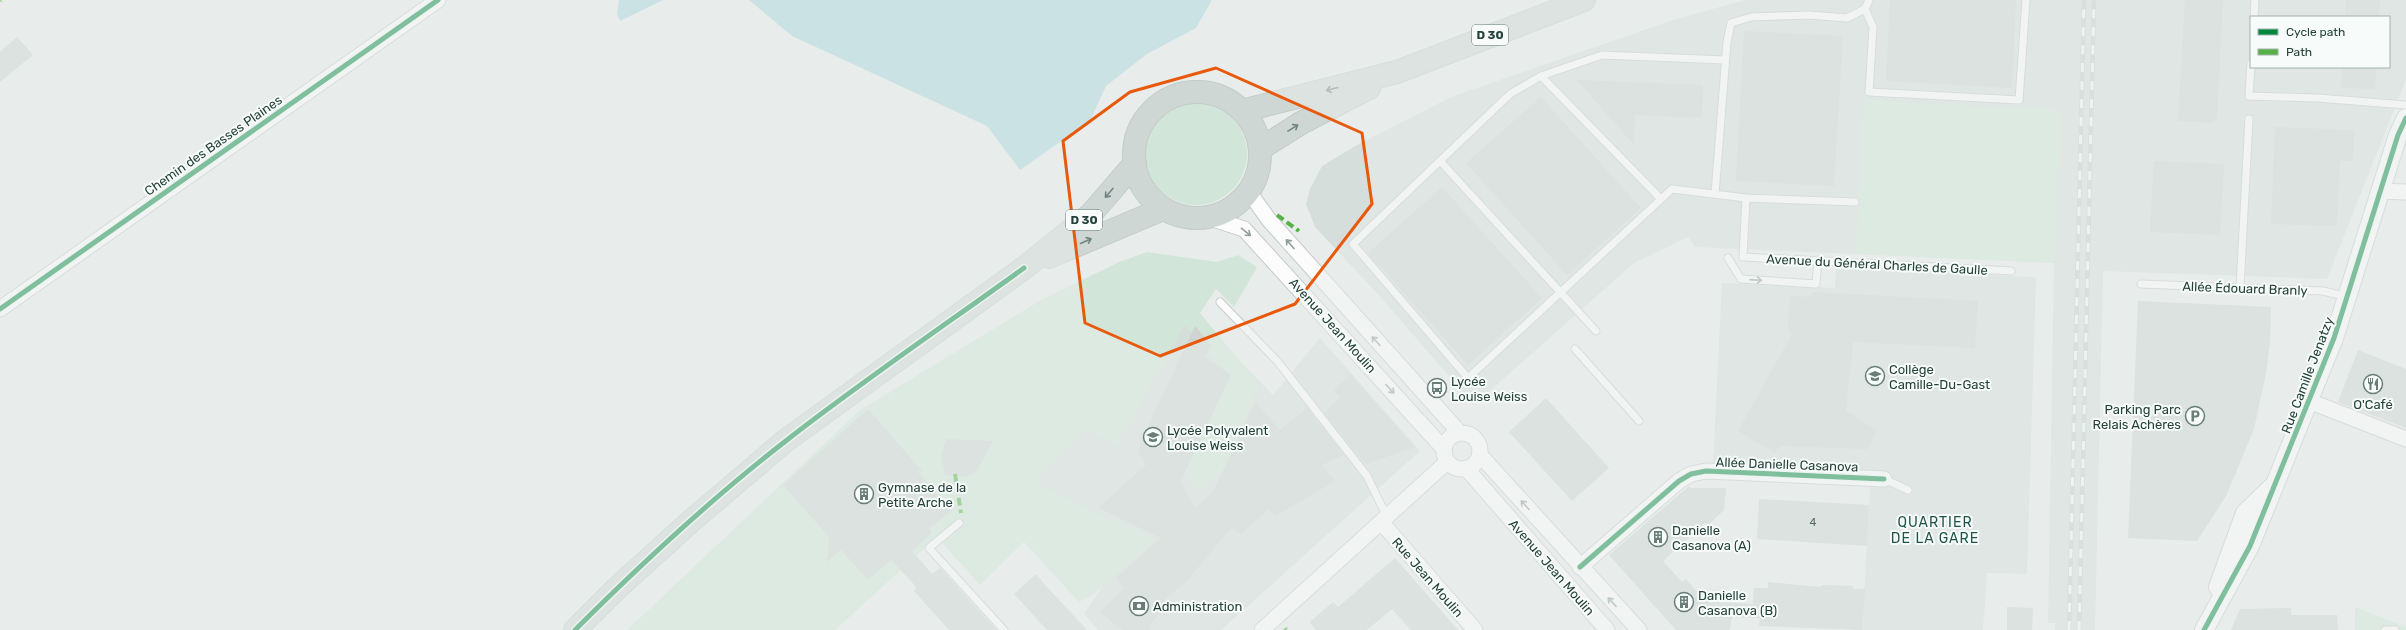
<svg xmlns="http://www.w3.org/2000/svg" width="2406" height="630" font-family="Rubik,sans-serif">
<rect width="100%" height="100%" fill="#e8edeb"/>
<path fill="#d6dedb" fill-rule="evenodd" d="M1745,0h661v79l-79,200 -224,-8 -8,359h-40v-7h-7l6,-360 -359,-16 -7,-10 -54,26 -160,142 -98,-113 -61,-65 -9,-23 4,-15 12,-23 35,-21 94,-48 222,-77zM2251,17h138v50h-138z
M1836,268l200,9 -9,297 -40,-1 -4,57h-121l9,-156 -158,-10 9,-181 113,5z
M1194,314l79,81 47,-57 100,113 -199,179h-123l-14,-16 27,-40 -205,-177z"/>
<path fill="#d1e6d8" d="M1863,100l197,10 -6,153 -198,-9z
M1145 154a51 51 0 1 1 102 0a51 51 0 1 1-102 0Z
M1147,252l70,10 21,-7 19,12 -23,40 -18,-18 -16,24 58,70 -17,47 12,17 -53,44 -15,-18 41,-100 -41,-48 -69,120 -28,-15 -19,15 -34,37 63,32 59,25 -64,56 -14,7 -55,-60 -44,43 -43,-48 -102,93h-208l233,-220 181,-110 78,-38z
M2355,607l51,20v3h-51z"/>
<path fill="#a9d4db" d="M619,0h44l-43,21 -3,-7z
M749,0h463l-16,28 -49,26 -41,32 -16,35 -70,49 -33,-44 -195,-90z"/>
<path fill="#cfd4d2" d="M1890,0h126l-4,88 -126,-7z
M2185,0h38l-6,118 -6,5 -33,-2z
M2346,0h34l-1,17h-34z
M1744,31l99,5 -9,150 -98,-5z
M17,37l16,18 -33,27v-30z
M2342,67h35l-2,22 -34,-1z
M1577,80l126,5 -1,33 -67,-3 -1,30z
M1541,97l100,111 -74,67 -101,-112z
M2275,127l79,3 -1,31h-13l-3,65 -66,-2z
M2154,161l70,3 -4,71 -70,-3z
M1442,187l100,111 -74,67 -100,-112z
M1812,292l166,9 -3,47 -122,-6 -7,68 31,21 -9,18 -89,-3 -4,7 -37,-22 53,-95 -3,-8 2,-32 22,1z
M2138,301l133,6 -1,37 -4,29 -12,56 -28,67 -29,45 -69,-3z
M1195,326l16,19 -6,12 26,18 -51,107 15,26 18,-16 42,-90 25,28 27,-22 37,47 -22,10 13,16 -59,35 -7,-7 -28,25 -10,-6 -46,55 -21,17 3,5 -17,20 -1,5h-27l-22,-18 25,-24 -9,-10 45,-40 -63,-30 48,-43 -8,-13 3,-7 -1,-2z
M2358,350l48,19v59l-68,-26z
M1351,375l64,72 -49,17 -12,-13 -30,-38 16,-16 -6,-7z
M1546,398l63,70 -37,33 -63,-69z
M868,409l55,63 -6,-1 34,40 -22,18 3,4 -20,18 20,23 8,-6 57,62h-48l-35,-39 2,-3 -4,-6 -21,-22 -23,20 -27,-30 -14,12 2,-25 -46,-52z
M946,439l47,2 -16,30 -8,5 -7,1 -17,-2 -4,-19z
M1689,486l1,2h36l-2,22 -17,16 -2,-3 -42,38 19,21 4,-3 19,22 48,3 1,-16h14v-6l53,5 1,-2 31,1v3h12l-3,41 -103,-4 1,-8 -28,-1 -2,13h-54l-67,-75z
M1759,499l110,6 -2,41 -110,-7z
M1395,558l63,72h-47l-19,-21 -25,21h-51l-6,-8 23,-20 5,5z
M1036,574l9,11 42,45h-40l-33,-36z
M2007,607l26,1 -1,22h-25z
M2291,608v7h46l1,15h-107l9,-21z"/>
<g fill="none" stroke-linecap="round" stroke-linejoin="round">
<defs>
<path id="service" d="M1865,9l8,18 -4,65 150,8 7,-100
M2254,17l1,-17
M2251,64l-2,32 68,2 89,7
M1541,76l-31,18 -157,150 115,134 204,-189 74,9 109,4
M1440,161l156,170
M1715,194l12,-152 4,-19 20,-6 58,-2 38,3 18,-9 4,-9
M1746,198l-3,59 268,14
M1661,199l-120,-123 61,-21 123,5
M1728,258l13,21 75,5 2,-24
M2141,284l182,7 25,6
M2240,287l9,-168
M1220,302l58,60 89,114 20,41
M1575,349l64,72
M1884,479l24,11
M959,523l-30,25 75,82
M2385,630h10"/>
<path id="minor" d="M2380,191l26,1
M1249,192l20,28 190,212
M1210,218l34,11 200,220
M0,309l438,-309
M2309,401l97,38
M1444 451a18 18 0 1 1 36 0a18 18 0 1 1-36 0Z
M1480,455l159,175
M1466,468l141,162
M1382,523l93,107
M1580,567l99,-86 12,-7 15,-3 178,8
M1262,630l185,-168"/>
<path id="tertiary" d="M2218,587l27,-74 27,-26
M2204,630l46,-84 84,-208 64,-203 8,-17"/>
<path id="primary" d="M1134 155a63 63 0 1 1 126 0a63 63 0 1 1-126 0Z
M1242,111l155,-39 187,-72
M1260,149l41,-26 68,-35
M1049,257l114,-48
M575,630l40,-40 75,-68 95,-81 239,-173 67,-54 44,-51"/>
</defs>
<use href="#service" stroke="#c5cac8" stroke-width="9"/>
<use href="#minor" stroke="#c5cac8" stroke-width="17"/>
<use href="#tertiary" stroke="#c5cac8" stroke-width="20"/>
<use href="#primary" stroke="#c3ccc9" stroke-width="24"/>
<use href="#service" stroke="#fcfcfc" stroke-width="7"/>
<use href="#minor" stroke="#fcfcfc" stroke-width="15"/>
<use href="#tertiary" stroke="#fcfcfc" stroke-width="18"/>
<use href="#primary" stroke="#cfd7d5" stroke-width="22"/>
<defs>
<path id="rail" d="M2069,630l15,-630
M2079,630l15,-630"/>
</defs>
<use href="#rail" stroke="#c9cdcc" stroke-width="4.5"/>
<use href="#rail" stroke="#f7fbf9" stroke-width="3" stroke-dasharray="9" stroke-linecap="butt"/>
<path stroke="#55b346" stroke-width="4" stroke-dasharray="8 4" stroke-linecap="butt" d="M0,1l1,-1
M1277,215l22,16
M955,474l6,39
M1285,628l1,2"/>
<defs>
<path id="cycleway" d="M0,309l438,-309
M1580,567l99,-86 12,-7 15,-3 178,8
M575,630c67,-67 137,-132 212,-190 77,-60 158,-115 237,-172
M2204,630l46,-84 84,-208 64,-203 8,-17"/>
</defs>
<use href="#cycleway" stroke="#f7fbf9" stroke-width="8"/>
<use href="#cycleway" stroke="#00873e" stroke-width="5"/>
</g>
<defs><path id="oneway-shaft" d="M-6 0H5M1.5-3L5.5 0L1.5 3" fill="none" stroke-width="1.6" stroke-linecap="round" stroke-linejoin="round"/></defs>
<g stroke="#718580">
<use href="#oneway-shaft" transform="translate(1332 89) rotate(165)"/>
<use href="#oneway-shaft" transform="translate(1293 128) rotate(-32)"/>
<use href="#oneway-shaft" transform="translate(1109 193) rotate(131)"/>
<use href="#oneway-shaft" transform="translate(1086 241) rotate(-24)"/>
</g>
<g stroke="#909f9b">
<use href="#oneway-shaft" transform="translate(1246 232) rotate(39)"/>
<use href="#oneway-shaft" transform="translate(1290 244) rotate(-131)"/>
<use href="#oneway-shaft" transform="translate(1756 280) rotate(4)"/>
<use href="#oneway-shaft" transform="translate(1376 341) rotate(-132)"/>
<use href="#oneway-shaft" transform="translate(1390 389) rotate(48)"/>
<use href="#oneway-shaft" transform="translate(1525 505) rotate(-132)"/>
<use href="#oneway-shaft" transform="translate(1612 602) rotate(-133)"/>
</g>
<path d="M0 0H2406V630H0ZM1216,68l146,65 10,71 -77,100 -135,52 -75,-33 -22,-182 67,-49z" fill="#e8edeb" fill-opacity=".55" fill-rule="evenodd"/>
<path fill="none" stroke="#e8590c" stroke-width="3" stroke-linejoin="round" d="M1216,68l146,65 10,71 -77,100 -135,52 -75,-33 -22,-182 67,-49z"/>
<defs>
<symbol id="school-ring" viewBox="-11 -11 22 22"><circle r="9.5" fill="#f7fbf9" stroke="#697e78" stroke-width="1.5"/><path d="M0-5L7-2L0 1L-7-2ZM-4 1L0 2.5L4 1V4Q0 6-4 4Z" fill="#697e78"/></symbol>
<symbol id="restaurant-ring" viewBox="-11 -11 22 22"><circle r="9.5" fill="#f7fbf9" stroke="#697e78" stroke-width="1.5"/><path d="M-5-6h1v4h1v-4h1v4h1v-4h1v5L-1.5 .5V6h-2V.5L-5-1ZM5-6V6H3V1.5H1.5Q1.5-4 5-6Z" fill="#697e78"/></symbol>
<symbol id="bus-ring" viewBox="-11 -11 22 22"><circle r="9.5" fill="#f7fbf9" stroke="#697e78" stroke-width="1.5"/><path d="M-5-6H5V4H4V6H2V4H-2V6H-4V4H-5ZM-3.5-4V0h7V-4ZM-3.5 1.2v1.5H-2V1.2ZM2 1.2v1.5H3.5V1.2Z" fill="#697e78"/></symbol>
<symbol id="parking-ring" viewBox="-11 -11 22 22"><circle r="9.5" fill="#f7fbf9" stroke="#697e78" stroke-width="1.5"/><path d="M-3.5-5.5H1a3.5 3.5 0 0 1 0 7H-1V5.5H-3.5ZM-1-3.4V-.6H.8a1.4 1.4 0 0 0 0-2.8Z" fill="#697e78"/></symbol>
<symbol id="building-ring" viewBox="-11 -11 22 22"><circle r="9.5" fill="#f7fbf9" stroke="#697e78" stroke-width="1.5"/><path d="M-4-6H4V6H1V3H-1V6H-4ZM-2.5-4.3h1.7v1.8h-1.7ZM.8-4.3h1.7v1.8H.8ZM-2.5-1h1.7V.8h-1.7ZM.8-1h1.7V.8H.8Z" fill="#697e78"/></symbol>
<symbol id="bank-ring" viewBox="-11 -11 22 22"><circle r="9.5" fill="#f7fbf9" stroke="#697e78" stroke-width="1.5"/><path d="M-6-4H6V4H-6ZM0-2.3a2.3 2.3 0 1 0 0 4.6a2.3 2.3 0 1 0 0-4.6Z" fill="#697e78"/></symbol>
</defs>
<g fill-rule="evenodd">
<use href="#school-ring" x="1864" y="365" width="22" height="22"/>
<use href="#restaurant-ring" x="2362" y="373" width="22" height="22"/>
<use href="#bus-ring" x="1426" y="377" width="22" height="22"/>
<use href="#parking-ring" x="2184" y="405" width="22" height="22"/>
<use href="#school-ring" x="1142" y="426" width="22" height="22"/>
<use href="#building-ring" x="853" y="483" width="22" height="22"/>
<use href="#building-ring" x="1647" y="526" width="22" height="22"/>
<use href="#building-ring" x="1673" y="591" width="22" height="22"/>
<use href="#bank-ring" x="1128" y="595" width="22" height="22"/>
</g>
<g text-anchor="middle" stroke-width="4" stroke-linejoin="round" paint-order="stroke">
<g font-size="11" fill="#506761">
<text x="1813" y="526">4</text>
</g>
<g fill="#f7fbf9" stroke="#637a73" stroke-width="1">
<rect x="1472" y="25" width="36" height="20" rx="3"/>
<rect x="1066" y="210" width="36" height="20" rx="3"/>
</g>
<g font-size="12" font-weight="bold" fill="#24423a">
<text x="1490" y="39">D 30</text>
<text x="1084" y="224">D 30</text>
</g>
<g font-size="13" fill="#24423a" stroke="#f7fbf9">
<text transform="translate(213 145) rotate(-35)" y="5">Chemin des Basses Plaines</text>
<text transform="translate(1877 264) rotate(3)" y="5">Avenue du Général Charles de Gaulle</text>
<text transform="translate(2245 288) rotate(2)" y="5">Allée Édouard Branly</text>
<text transform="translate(1333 325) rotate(48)" y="5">Avenue Jean Moulin</text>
<text transform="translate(2307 375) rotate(-69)" y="5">Rue Camille Jenatzy</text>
<text transform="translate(1787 464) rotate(2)" y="5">Allée Danielle Casanova</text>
<text transform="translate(1552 567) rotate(49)" y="5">Avenue Jean Moulin</text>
<text transform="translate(1428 577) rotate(49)" y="5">Rue Jean Moulin</text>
</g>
<g font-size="13" fill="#24423a" stroke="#f7fbf9" text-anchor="start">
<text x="1889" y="374">Collège<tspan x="1889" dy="15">Camille-Du-Gast</tspan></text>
<text x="1451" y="386">Lycée<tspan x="1451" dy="15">Louise Weiss</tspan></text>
<text x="2373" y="409" text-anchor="middle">O'Café</text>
<text x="2181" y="414" text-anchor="end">Parking Parc<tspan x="2181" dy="15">Relais Achères</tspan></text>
<text x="1167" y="435">Lycée Polyvalent<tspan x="1167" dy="15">Louise Weiss</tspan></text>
<text x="878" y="492">Gymnase de la<tspan x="878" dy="15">Petite Arche</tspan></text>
<text x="1672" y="535">Danielle<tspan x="1672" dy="15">Casanova (A)</tspan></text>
<text x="1698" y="600">Danielle<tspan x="1698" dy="15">Casanova (B)</tspan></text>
<text x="1153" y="611">Administration</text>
</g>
<g font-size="14" letter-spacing="1" fill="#1f5548" stroke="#f7fbf9">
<text x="1935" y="527">QUARTIER<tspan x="1935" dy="16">DE LA GARE</tspan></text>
</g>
</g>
<rect x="2250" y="16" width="140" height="52" fill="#f7fbf9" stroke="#a3b1ad"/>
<rect x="2258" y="29" width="20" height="6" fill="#00873e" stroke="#a3b1ad"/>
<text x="2286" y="36" font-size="12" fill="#24423a">Cycle path</text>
<rect x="2258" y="49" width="20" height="6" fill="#55b346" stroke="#a3b1ad"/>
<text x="2286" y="56" font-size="12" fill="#24423a">Path</text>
</svg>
